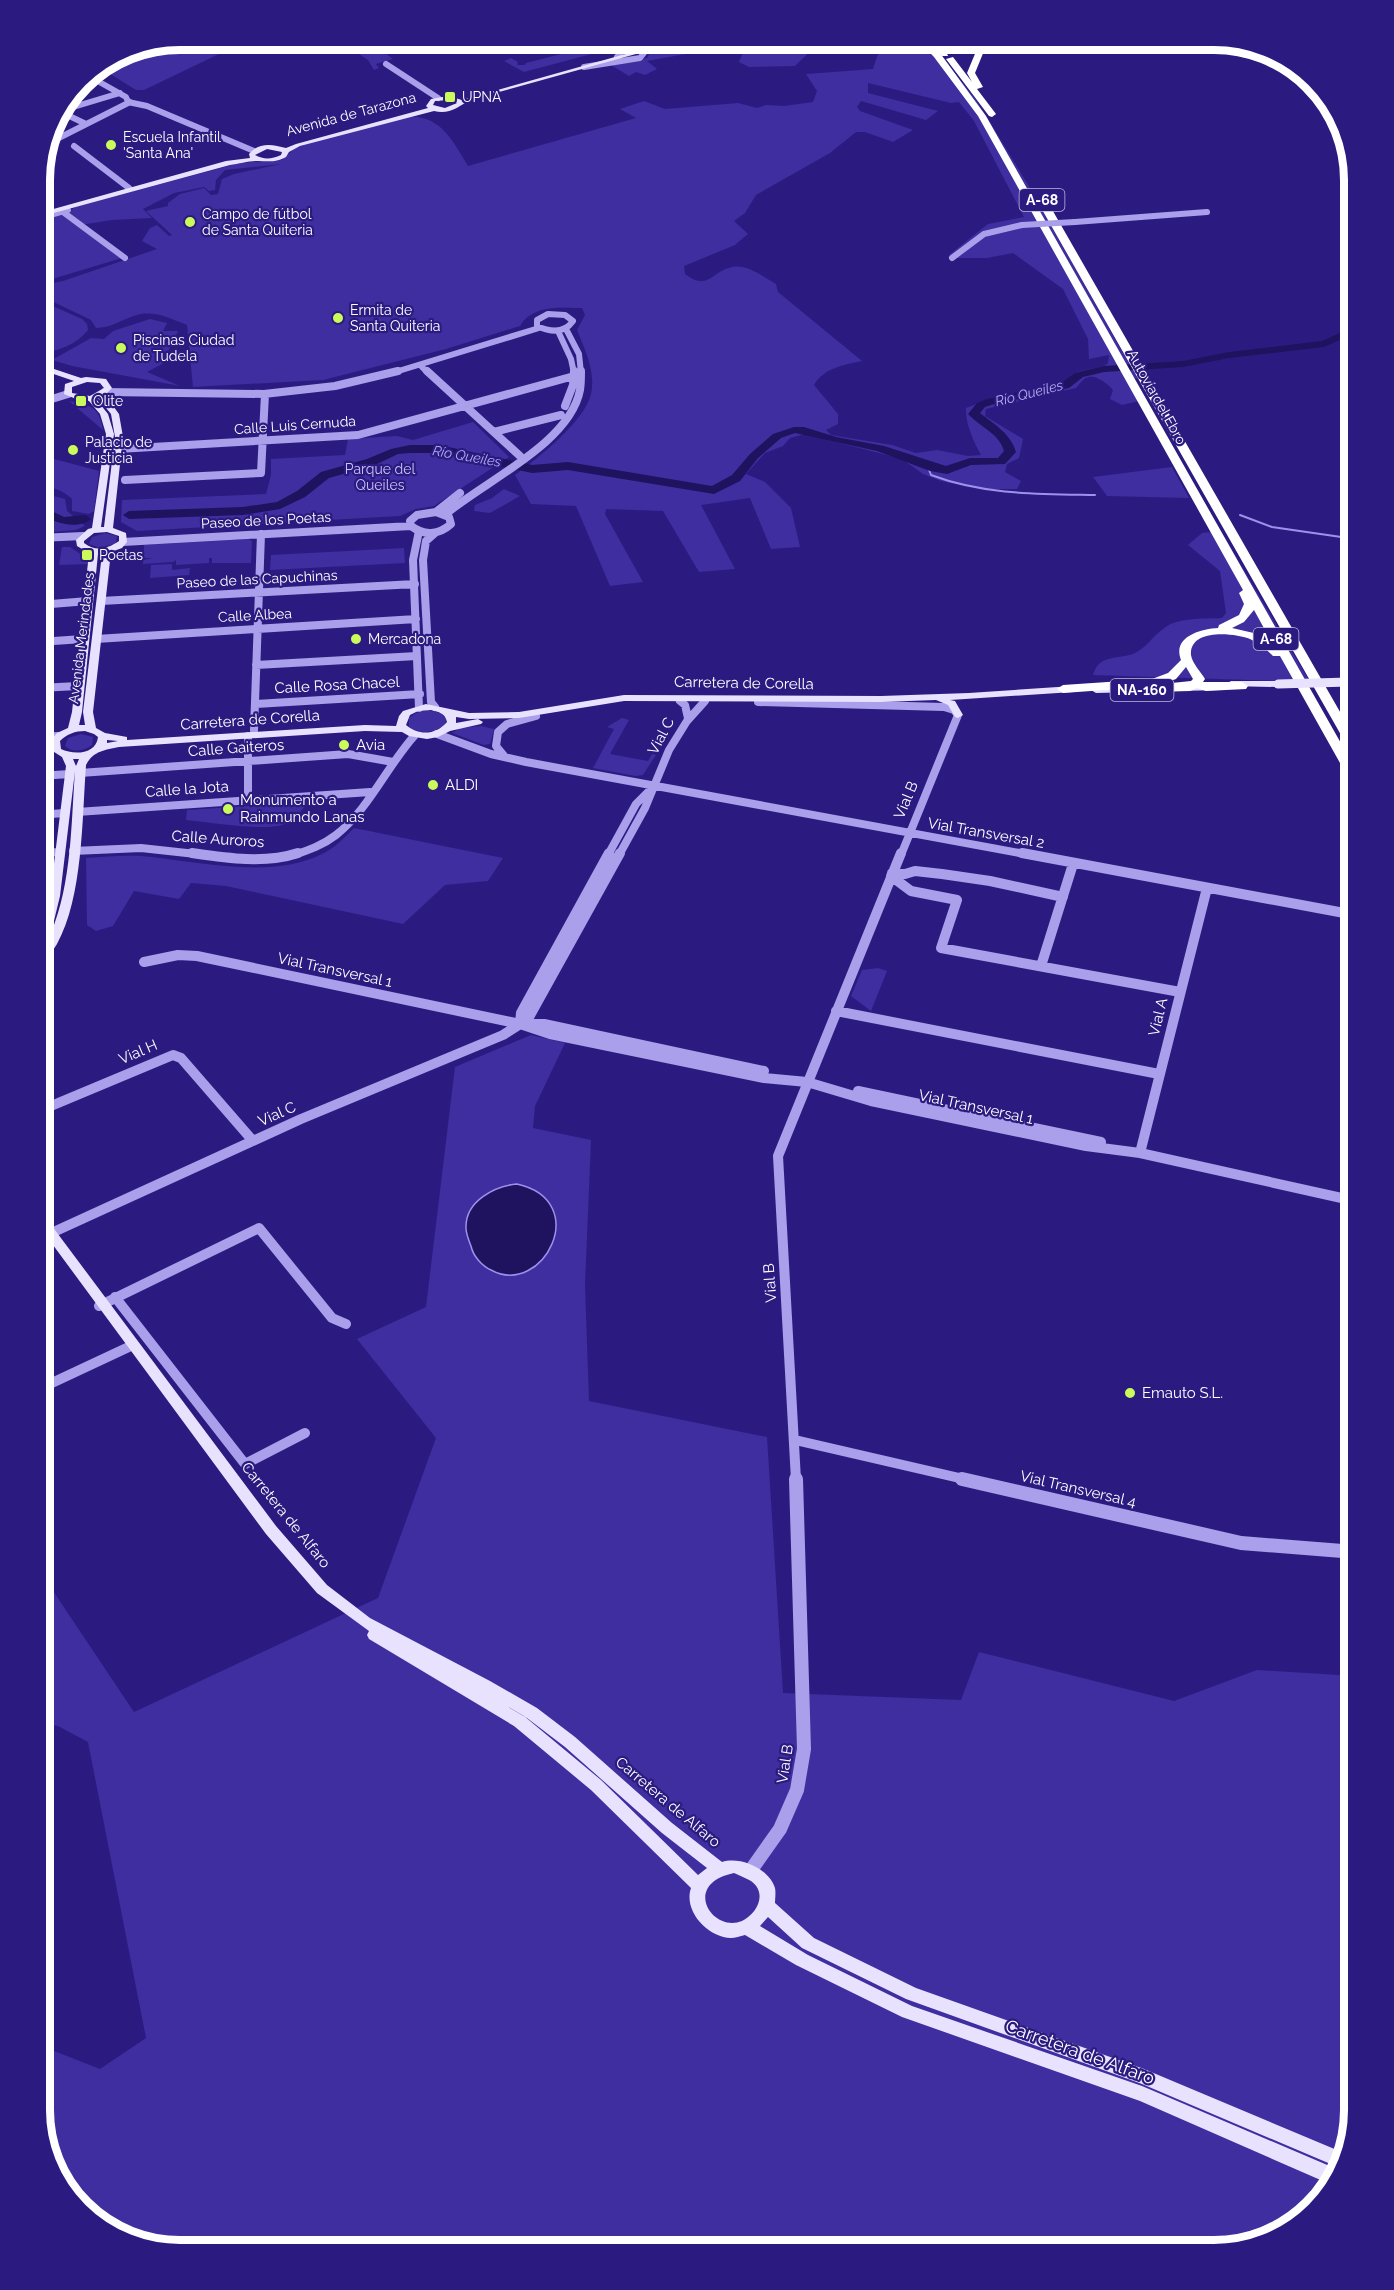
<svg xmlns="http://www.w3.org/2000/svg" width="1394" height="2290" font-family="Raleway,sans-serif">
<rect width="100%" height="100%" fill="#2b1b80"/>
<path fill="#3e2e9f" fill-rule="evenodd" d="M179,39h15l27,14 -77,37h-8l-37,-23 27,-17z
M204,39h59l-33,14z
M341,39h26l26,20 -17,5 3,4 -5,2 -6,-10 -27,-18z
M697,39h46l-52,14 -44,8 10,8 -12,6 -9,-3 -7,4 -18,-11 36,-7 3,-6z
M745,39h78l-28,27 -46,1 -10,-5 9,-22z
M901,39h26l50,62 50,82 96,170h6l12,25 -13,1 11,22 -17,4 -12,-6 3,-9c-5,-6 -18,-17 -27,-12 -3,1 -7,7 -10,10l-90,21 -1,7 38,23 -4,19 -12,6 -2,8 16,9 -4,8h-36l-40,-8 -18,-7 -21,-15 -97,-25 -15,4 -7,8 -18,7 -19,21 19,8 26,26 9,39 -29,2 -21,-51 -49,7 34,64 -36,3 -36,-61 -57,-2 -1,5 38,68 -33,4 -34,-80 -45,-2 -16,-29c22,-16 70,-54 76,-81 5,-22 -6,-44 -14,-64l8,-15 -3,-7c-21,0 -49,-4 -62,18l-74,23 -123,31 -130,7 -6,-62c-16,-6 -32,-15 -50,-10 -15,4 -25,13 -41,13l-5,-8 -52,-25v-9l24,-5 94,-32 -15,-8 8,-13 7,-3 12,11 3,-1 -26,-24 22,-5v-3l12,-9 24,-6 7,7 7,-1 4,-15 12,-5 47,-10 -56,6 -9,10 -1,10 -6,1 -5,-4 -30,6 -31,16 9,9 -40,2 -32,5 -12,-12 7,-6 164,-44 43,-3 12,-11 17,-7 96,-25c33,-3 46,24 61,49l168,-48 -16,-9 24,-8 21,8 73,-6 19,5 9,-3 18,1 29,-4 4,-11 -11,-17 67,-5 7,-21 26,-5zM868,83l83,20 8,-1 15,19 50,96 -36,7 -39,31 2,3h36l26,-5 50,36 25,50 1,20 20,-4 -1,8 -4,3 -27,6 -15,11 -55,14h-12l-29,11c-1,15 8,35 15,47l-13,1 -31,-6 -21,3 -24,-8 -61,-10 -5,-5 12,-6v-10l-24,-29c10,-17 29,-20 48,-24l-84,-69 -2,-8c-12,-7 -29,-20 -44,-17 -20,4 -24,25 -47,7l-1,-8 51,-21 13,-11 -14,-13 11,-8 11,-18 74,-42 26,-21h9l28,10 20,-12 -53,-19 -3,-4 4,-6 65,19 12,-9 -70,-18z
M575,43l9,4 8,-2 9,3 -2,4 -75,20 -20,-11 7,-3 7,4 -1,3h8l1,-2 51,-13 -8,-6z
M62,215l60,43 -83,25v-63z
M39,300l43,19 5,5 1,6c-12,15 -30,21 -49,24z
M150,319l17,4 -4,8h15l-16,33 -15,8 33,14 -108,-20 -20,-6 39,-22 13,1 9,-8z
M69,401c21,4 30,5 34,29z
M473,422l36,35 -75,49 -18,3 -16,7 -263,15 -16,-9 1,-22 144,-6 5,-19v-16l74,-4 3,-16 49,-3 16,4z
M43,456l56,15 -5,40 -5,3 -17,-3v-12c-10,-9 -19,-13 -33,-11v-31z
M1172,467l17,31 -82,-2 -14,-19z
M504,489l16,7 -30,17 -16,-2 1,-6 17,-7z
M39,492l26,7 2,12 18,15 -9,4 -37,3z
M1221,531l89,151 -217,-7c6,-22 27,-15 42,-22 12,-6 17,-16 28,-24 14,-12 41,-10 59,-11l4,-5 -6,-42 -32,-26 14,-12z
M105,533l12,3 -1,7 -16,5 -11,-4 3,-7z
M248,539l4,2 -1,22h-39v-5h-3v5l-33,2v-5l-3,2 -30,2v-4l10,-2h-9v-13z
M62,547h8l18,12v5l-29,1z
M404,548l1,15 -135,7 1,-15z
M172,564v6l18,-2 -1,7 -39,3 1,-13z
M427,710l14,3 5,6 -1,6c-12,8 -24,10 -36,2v-9l7,-5z
M622,718l7,2 -19,34 38,7 4,-7 4,1 -13,20 -8,1 -42,-8 21,-39 -7,-2z
M481,726l13,3 -4,15 -6,1 -32,-12 8,-5z
M81,734l12,3 -1,8c-8,6 -19,8 -27,1l3,-8z
M309,802c-7,7 -15,19 -24,22 -20,8 -76,-2 -99,-4l1,-10z
M354,828l149,30 -15,23 -43,4 -42,39 -177,-38 -35,-3 -12,16 -45,-8 -21,35 -17,5 -9,-6 -1,-67c18,-1 37,-3 55,-2 55,5 130,24 181,-2 13,-6 22,-16 32,-26z
M39,861l12,1 -7,49 -5,18z
M878,968l9,3 -16,40 -20,-15 11,-26z
M531,1035l34,8 -30,63 -2,22 58,12 -6,145 4,116 178,36 16,256 178,7 18,-48 195,49 83,-31 98,6v435l-19,70 -59,55 -62,15h-1045l-68,-23 -48,-55 -15,-62v-66l61,24 46,-31 -58,-296 -30,-16 -19,-3v-145l4,-2 91,136 244,-114 58,-160 -79,-99 69,-32 29,-240z"/>
<path fill="#1f125f" stroke="#9e91ec" stroke-width="1.5" d="M517,1184c76,17 26,114 -26,86 -9,-4 -18,-14 -20,-24 -2,-5 -5,-12 -5,-18 -1,-27 29,-42 51,-44z"/>
<g fill="none" stroke-linecap="round" stroke-linejoin="round">
<path stroke="#9e91ec" stroke-width="2" d="M928,467l3,8c53,20 108,19 164,20
M1240,515l32,12 83,12"/>
<path fill="#1f125f" fill-rule="evenodd" d="M1355,326v7l-31,14 -95,11 -46,9 -79,5 -21,5 -14,11 -75,16 -9,3 -5,6c15,12 30,20 36,39l-11,12 -34,1 -24,9 -17,-3 -53,-20 -82,-18 -14,5 -23,20 -18,23 -26,13 -146,-24 -36,3 -93,-20h-29l-12,1 -23,11 -46,13 -24,19 -25,12 -37,6 -114,4 -6,-4 6,-4 114,-4 34,-5 20,-11 24,-19 46,-13 24,-10 19,-4h29l93,20 36,-3 144,24 20,-11 18,-21 23,-20 21,-7h10l32,10 48,9 62,20 24,-8h28l6,-7c-5,-18 -24,-24 -36,-37l9,-11 10,-4 74,-16 14,-10 29,-7 79,-5 46,-9 93,-11z
M39,505l25,12 21,-2 6,4c-15,12 -37,3 -52,-5z"/>
<path stroke="#aa9fea" stroke-width="6" d="M386,64l52,34
M584,67l56,-9 4,-5c-10,-6 -20,-6 -27,4
M87,75l39,22 2,5 19,4 107,45
M59,111l27,13
M60,111l60,-18
M45,145l85,-43
M74,146l55,42
M63,212l62,46
M39,218l29,-8
M1075,222l132,-10
M952,258l32,-24 38,-9
M548,314l17,1 8,6c-9,13 -23,11 -36,5v-6z
M566,329l13,25 2,19
M558,331l13,28 3,14
M422,367l6,6
M392,373l147,-45"/>
<path stroke="#aa9fea" stroke-width="8" d="M427,371l93,85
M105,392l159,2 71,-8 63,-15
M39,403l29,-9
M565,406l8,-21 1,-14
M494,432l67,-17
M39,438l9,8
M118,449l240,-14 216,-59
M125,480l136,-7 4,-79
M436,512l24,-19
M436,512l13,5 2,7c-12,11 -27,12 -40,2l-1,-5 7,-6z
M446,514c39,-33 124,-71 134,-124 1,-6 1,-13 1,-19
M419,531l-6,29 6,148
M435,533l-9,8 -3,19 8,142 4,5
M39,538l44,-2
M123,542l288,-16
M101,601l314,-17
M39,605l49,-4
M96,639l320,-20
M39,642l44,-3
M256,665l161,-9
M39,688l39,-2
M680,701l5,4 3,13
M758,702l186,5 10,3 4,5 -57,140
M256,704l164,-10
M254,730l7,-196
M437,734l54,20 35,8 504,93
M248,736v64
M39,737l19,-1
M39,745l15,1
M505,757l-9,-11 2,-14 9,-8 29,-8
M80,773l268,-19 45,8
M39,776l31,-2
M77,812l293,-20
M39,815l25,-2
M73,851l68,-3 64,7
M39,853l22,-1
M294,855c15,-5 29,-10 42,-20 33,-26 51,-69 79,-100
M608,855l28,-51 14,-14
M619,855l26,-47 24,-58 18,-29 18,-20"/>
<path stroke="#aa9fea" stroke-width="10" d="M192,853c34,5 73,11 106,0
M1022,853l333,62
M892,873l13,1 10,-3 27,3 48,7 73,16
M891,876l20,15 46,9 -16,48 239,44
M144,962l34,-7 19,1 323,68 30,10 214,44 43,4 64,19 215,45 54,7 215,48
M1041,966l32,-102
M836,1011l323,63
M520,1024l1,-11 88,-160
M529,1024h15l220,47
M858,1091l243,51
M39,1111l134,-56 8,3 72,83
M1140,1153l67,-265
M47,1235l254,-116 202,-84 25,-16 92,-166
M115,1297l130,167 60,-31
M99,1306l160,-78 73,90 14,6
M39,1389l94,-44
M795,1440l173,40
M796,1480l-18,-324 123,-303"/>
<path stroke="#aa9fea" stroke-width="14" d="M962,1479l279,64 114,9
M751,1870l29,-41 17,-39 7,-41 -8,-270"/>
<path fill="#e8e2fe" fill-rule="evenodd" d="M679,39h11l-220,61c-12,7 -21,15 -36,11l-134,35 -11,6 -3,5c-11,6 -18,4 -30,4 -8,0 -18,3 -26,4l-191,52v-4l187,-52 24,-3 -1,-4c10,-12 23,-10 37,-6l10,-4 132,-36 -2,-2 5,-7 17,-3 14,4zM448,100l9,3 -12,5 -12,-3 2,-4zM267,149l15,3 -1,3c-9,4 -17,5 -26,0z
M39,364l42,14 5,-1 20,2 6,9 -7,7 14,19 4,23 -10,91 13,5 1,9 -5,6 -11,4 -18,160 3,16 9,5 22,4v3l238,-15 31,1 3,-10 4,-5 23,-7 43,9 50,-1 105,-17 257,1 88,-3 104,-7 5,3 -5,3 -123,8 5,1 8,14 -5,3 -3,-1 -7,-12 -12,-5 -55,2 -257,-1 -105,17 -50,1 -13,-2v6l22,-4 5,3 -2,2 -31,7 -12,6 -11,2 -18,-3 -7,-4 -37,-1 -246,16c-14,3 -26,4 -33,18 -4,54 -3,132 -29,179 -4,7 -10,13 -14,20l-4,1c0,-13 6,-20 11,-32l-7,13 -4,1v-13l11,-38 16,-130 -4,-9 -11,-7 -1,-9 7,-8 11,-5 4,-16 17,-159 -12,-7 -1,-6 12,-11 4,-1 14,-94 -6,-20 -11,-13 -13,-2 -12,-5 1,-10 9,-3 -35,-12zM87,382l13,1 4,5 -14,8 -18,-3v-6zM98,398l13,16 4,23 -11,90h-3l13,-93 -6,-20 -12,-15zM107,532l12,4v5c-12,8 -23,11 -35,2v-2l10,-8zM98,554h4l-19,158 2,13h-6l3,-13zM431,710c8,2 14,3 16,12 -11,13 -28,14 -41,3l4,-10 8,-4zM85,731l9,3 4,3c-2,18 -25,18 -37,12l-1,-8c7,-7 15,-10 25,-10zM107,740l11,1 -11,2zM73,759h6l-3,7zM75,771c-4,53 -3,111 -24,162l9,-37z
M1231,681h47l5,3 -5,3 -50,-1 -2,-2z
M1217,685l5,3 -2,2 -124,3 -5,-3 5,-3z
M39,1213l4,1 233,312 51,59 43,33 120,63 47,27 38,29 97,86 50,39c19,-6 47,7 53,26 1,5 0,11 0,15l39,35 102,50 228,81 200,84 -4,15 -198,-84 -236,-85 -104,-51 -34,-31 -8,9 48,29 104,51 230,80 197,84 -3,11 -4,4 -192,-84 -238,-84 -106,-52 -51,-30c-5,1 -10,3 -14,3 -23,0 -48,-27 -40,-50l-100,-98 -77,-64 -145,-87 -2,-4 2,-4 -52,-38 -51,-59 -227,-308zM467,1683l60,35 38,29 97,86 45,35 -9,7 -97,-95 -77,-64zM734,1873c6,3 12,5 17,8 17,12 6,33 -9,40 -30,12 -61,-37 -8,-48z"/>
<path fill="#fff" fill-rule="evenodd" d="M917,39h9l14,14 46,63 369,652v15l-6,-4 -69,-123h-7c-7,-7 -14,-13 -23,-17 -15,-6 -61,-11 -59,16 1,8 10,17 14,24l-2,3h39l6,4 -2,3 -40,2 -9,-3 -7,3 -37,1 -4,-1 -1,-4 -85,6 -6,-4 6,-4 89,-6 16,-6 13,-13c-9,-23 19,-31 37,-32l1,-3 20,-10 5,-11 -5,-11 4,-3 -265,-474 -44,-59zM1254,610l17,31 -13,-7 -26,-6 12,-6zM1186,667l7,12 -2,2 -29,3 14,-5z
M933,39h8l7,17h-6z
M977,49l7,2 -9,22 8,14 -6,2 19,25 -4,3 -3,-1 -43,-57 7,-2 19,25 -5,-9z
M1041,196l5,3 309,539v15l-6,-4 -313,-550z"/>
<path stroke="#aa9fea" stroke-width="6" d="M1022,225l53,-3"/>
<path stroke="#e8e2fe" stroke-width="9" d="M1278,684l71,-2"/>
</g>
<g fill="#cafb5b" stroke="#2b1b80" stroke-width="2">
<rect x="444" y="91" width="12" height="12" rx="3"/>
<circle cx="111" cy="145" r="6"/>
<circle cx="190" cy="222" r="6"/>
<circle cx="338" cy="318" r="6"/>
<circle cx="121" cy="348" r="6"/>
<rect x="75" y="395" width="12" height="12" rx="3"/>
<circle cx="73" cy="450" r="6"/>
<rect x="81" y="549" width="12" height="12" rx="3"/>
<circle cx="356" cy="639" r="6"/>
<circle cx="344" cy="745" r="6"/>
<circle cx="433" cy="785" r="6"/>
<circle cx="228" cy="809" r="6"/>
<circle cx="1130" cy="1393" r="6"/>
</g>
<g text-anchor="middle" stroke-width="4.5" stroke-linejoin="round" paint-order="stroke">
<g font-size="14" fill="#fff" stroke="#2b1b80" text-anchor="start">
<text x="462" y="102">UPNA</text>
<text x="123" y="142">Escuela Infantil<tspan x="123" dy="16">'Santa Ana'</tspan></text>
<text x="202" y="219">Campo de fútbol<tspan x="202" dy="16">de Santa Quiteria</tspan></text>
<text x="350" y="315">Ermita de<tspan x="350" dy="16">Santa Quiteria</tspan></text>
<text x="133" y="345">Piscinas Ciudad<tspan x="133" dy="16">de Tudela</tspan></text>
<text x="93" y="406">Olite</text>
<text x="85" y="447">Palacio de<tspan x="85" dy="16">Justicia</tspan></text>
<text x="99" y="560">Poetas</text>
<text x="368" y="644">Mercadona</text>
</g>
<g font-size="14" fill="#fff" stroke="#2b1b80">
<text transform="translate(351 114) rotate(-15)" y="5">Avenida de Tarazona</text>
<text transform="translate(1157 397) rotate(61)" y="5">Autovía del Ebro</text>
<text transform="translate(295 425) rotate(-4)" y="5">Calle Luis Cernuda</text>
<text transform="translate(266 520) rotate(-3)" y="5">Paseo de los Poetas</text>
<text transform="translate(257 579) rotate(-3)" y="5">Paseo de las Capuchinas</text>
<text transform="translate(255 615) rotate(-3)" y="5">Calle Albea</text>
<text transform="translate(81 638) rotate(-83)" y="5">Avenida Merindades</text>
</g>
<g fill="#2b1b80" stroke="#bfbbd9" stroke-width="1.5">
<rect x="1019.5" y="189" width="45" height="22" rx="4.5"/>
<rect x="1253.5" y="628" width="45" height="22" rx="4.5"/>
<rect x="1110.5" y="679" width="63" height="22" rx="4.5"/>
</g>
<g font-size="14" font-weight="bold" fill="#fff">
<text x="1042" y="205">A-68</text>
<text x="1276" y="644">A-68</text>
<text x="1142" y="695">NA-160</text>
</g>
<g font-size="14" font-style="italic" fill="#b4aaf1" stroke="#2b1b80">
<text transform="translate(1029 393) rotate(-14)" y="5">Río Queiles</text>
<text transform="translate(467 456) rotate(10)" y="5">Río Queiles</text>
</g>
<g font-size="14" fill="#cbc3f7" stroke="#2b1b80">
<text x="380" y="474">Parque del<tspan x="380" dy="16">Queiles</tspan></text>
</g>
<g font-size="15" fill="#fff" stroke="#2b1b80">
<text transform="translate(744 683) rotate(1)" y="5">Carretera de Corella</text>
<text transform="translate(337 685) rotate(-3)" y="5">Calle Rosa Chacel</text>
<text transform="translate(250 720) rotate(-4)" y="5">Carretera de Corella</text>
<text transform="translate(661 736) rotate(-62)" y="5">Vial C</text>
<text transform="translate(236 748) rotate(-4)" y="5">Calle Gaiteros</text>
<text transform="translate(187 789) rotate(-4)" y="5">Calle la Jota</text>
<text transform="translate(906 800) rotate(-67)" y="5">Vial B</text>
<text transform="translate(986 833) rotate(10)" y="5">Vial Transversal 2</text>
<text transform="translate(218 839) rotate(4)" y="5">Calle Auroros</text>
<text transform="translate(335 970) rotate(12)" y="5">Vial Transversal 1</text>
<text transform="translate(1158 1017) rotate(-76)" y="5">Vial A</text>
<text transform="translate(138 1052) rotate(-23)" y="5">Vial H</text>
<text transform="translate(976 1107) rotate(12)" y="5">Vial Transversal 1</text>
<text transform="translate(277 1114) rotate(-24)" y="5">Vial C</text>
<text transform="translate(770 1283) rotate(-94)" y="5">Vial B</text>
<text transform="translate(1078 1489) rotate(13)" y="5">Vial Transversal 4</text>
<text transform="translate(286 1515) rotate(51)" y="5">Carretera de Alfaro</text>
<text transform="translate(785 1764) rotate(-81)" y="5">Vial B</text>
<text transform="translate(668 1802) rotate(40)" y="5">Carretera de Alfaro</text>
</g>
<g font-size="15" fill="#fff" stroke="#2b1b80" text-anchor="start">
<text x="356" y="750">Avia</text>
<text x="445" y="790">ALDI</text>
<text x="240" y="805">Monumento a<tspan x="240" dy="17">Rainmundo Lanas</tspan></text>
<text x="1142" y="1398">Emauto S.L.</text>
</g>
<g font-size="18" fill="#fff" stroke="#2b1b80">
<text transform="translate(1080 2052) rotate(20)" y="6">Carretera de Alfaro</text>
</g>
</g>
<path d="M0 0H1394V2290H0ZM180 50H1214A130 130 0 0 1 1344 180V2110A130 130 0 0 1 1214 2240H180A130 130 0 0 1 50 2110V180A130 130 0 0 1 180 50Z" fill="#2b1b80" fill-rule="evenodd"/>
<path fill="none" stroke="#fff" stroke-width="8" d="M180 50H1214A130 130 0 0 1 1344 180V2110A130 130 0 0 1 1214 2240H180A130 130 0 0 1 50 2110V180A130 130 0 0 1 180 50Z"/>
</svg>
